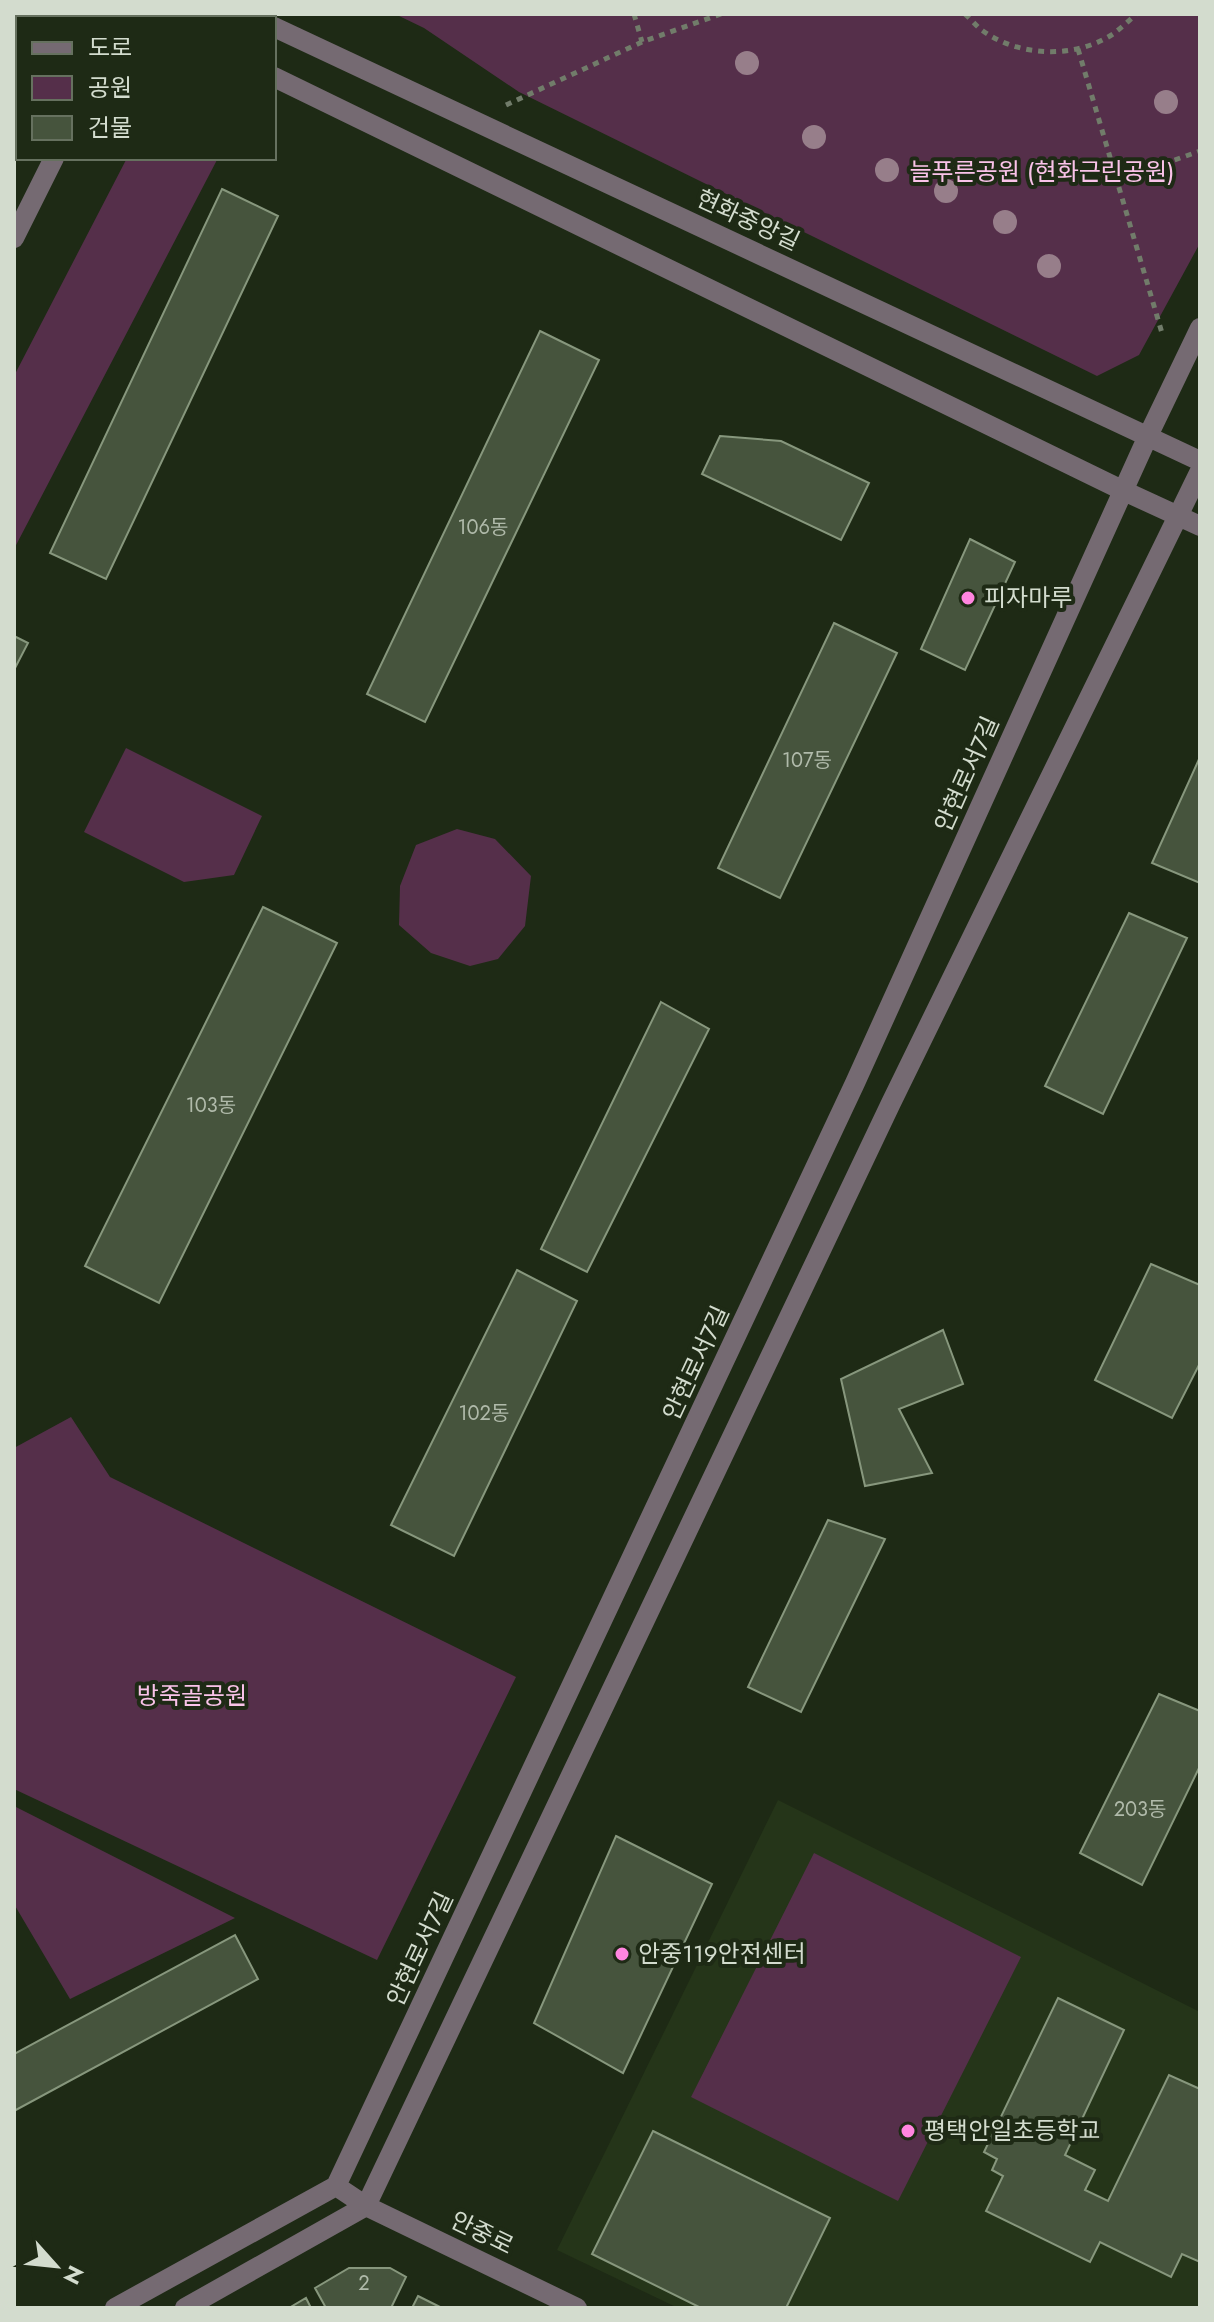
<svg xmlns="http://www.w3.org/2000/svg" width="1214" height="2322" font-family="Jost,'Noto Sans KR',sans-serif">
<rect width="100%" height="100%" fill="#1e2a15"/>
<path fill="#253519" d="M778,1800l422,212v296h-522l-121,-58z"/>
<path fill="#552f4a" d="M395,14h805v229l-61,112 -42,21 -578,-284 -95,-64z
M127,158h91l-204,391v-173z
M126,748l136,68 -28,59 -50,7 -100,-50z
M457,829l38,10 36,37 -6,50 -27,33 -28,7 -39,-13 -32,-28 1,-39 16,-41z
M71,1417l39,60 406,200 -139,283 -363,-171v-341z
M14,1806l221,112 -165,81 -56,-95z
M814,1853l207,104 -123,244 -207,-104z"/>
<path fill="#46543d" stroke="#87977d" stroke-width="2" d="M222,189l56,27 -172,363 -56,-26z
M540,331l59,29 -174,362 -58,-28z
M720,436l61,5 88,42 -28,57 -139,-66z
M970,539l45,23 -50,108 -44,-21z
M834,623l63,30 -117,245 -62,-30z
M14,636l14,7 -14,27z
M1200,757v126l-48,-20z
M263,907l74,36 -178,360 -74,-37z
M1129,913l58,25 -84,176 -58,-28z
M661,1002l48,27 -122,243 -46,-23z
M1151,1264l49,21v78l-28,55 -77,-38z
M517,1270l60,31 -123,255 -63,-31z
M943,1330l20,54 -64,25 33,64 -67,13 -24,-107z
M828,1520l57,19 -84,173 -53,-25z
M1159,1694l41,17v55l-58,119 -62,-32z
M616,1836l96,48 -89,189 -89,-50z
M235,1935l23,44 -244,132v-57z
M1058,1998l66,32 -59,125 30,15 -10,20 23,11 61,-126 31,14v173l-18,-8 -11,23 -71,-35 -10,20 -104,-51 17,-35 -11,-6 5,-11 -13,-7z
M653,2131l177,87 -44,90h-85l-109,-54z
M349,2268h41l16,9 -15,31h-65l-11,-20z
M418,2296l24,12h-30z
M306,2298l5,10h-22z"/>
<g fill="none" stroke-linecap="round" stroke-linejoin="round">
<path stroke="#717c6a" stroke-width="5" stroke-dasharray="6 6" stroke-linecap="butt" d="M634,14l8,28
M965,14c6,5 12,13 18,17 37,26 92,28 130,3 8,-6 16,-13 23,-20
M1078,49l84,284
M506,105l136,-63 79,-28
M1118,180l82,-29"/>
<path stroke="#756a72" stroke-width="20" d="M145,14l8,4
M247,14l9,4
M63,18l2,-4
M124,18l2,-4
M274,27l926,434
M274,77l850,414 76,35
M14,115l4,-8
M14,238l40,-80
M336,2186l30,20 211,102
M115,2308l221,-122 519,-1103 293,-647 52,-108
M185,2308l181,-102 525,-1103 309,-632"/>
</g>
<g fill="#977e8a">
<circle cx="747" cy="63" r="12"/>
<circle cx="1166" cy="102" r="12"/>
<circle cx="814" cy="137" r="12"/>
<circle cx="887" cy="170" r="12"/>
<circle cx="946" cy="191" r="12"/>
<circle cx="1005" cy="222" r="12"/>
<circle cx="1049" cy="266" r="12"/>
</g>
<g fill="#ff85df" stroke="#1e2a15" stroke-width="3">
<circle cx="968" cy="598" r="8"/>
<circle cx="622" cy="1954" r="8"/>
<circle cx="908" cy="2131" r="8"/>
</g>
<g text-anchor="middle" stroke-width="8" stroke-linejoin="round" paint-order="stroke">
<g font-size="20" fill="#b0baaa">
<text x="483" y="534">106동</text>
<text x="807" y="767">107동</text>
<text x="211" y="1112">103동</text>
<text x="484" y="1420">102동</text>
<text x="1140" y="1816">203동</text>
<text x="364" y="2290">2</text>
</g>
<g font-size="24" fill="#fac3e9" stroke="#1e2a15">
<text x="1042" y="180">늘푸른공원 (현화근린공원)</text>
<text x="192" y="1704">방죽골공원</text>
</g>
<g font-size="24" fill="#d3dcce" stroke="#1e2a15">
<text transform="translate(748 220) rotate(25)" y="8">현화중앙길</text>
<text transform="translate(967 774) rotate(-66)" y="8">안현로서7길</text>
<text transform="translate(696 1363) rotate(-65)" y="8">안현로서7길</text>
<text transform="translate(420 1949) rotate(-65)" y="8">안현로서7길</text>
<text transform="translate(482 2233) rotate(26)" y="8">안중로</text>
</g>
<g font-size="24" fill="#d3dcce" stroke="#1e2a15" text-anchor="start">
<text x="984" y="606">피자마루</text>
<text x="638" y="1962">안중119안전센터</text>
<text x="924" y="2139">평택안일초등학교</text>
</g>
</g>
<rect width="1214" height="2322" fill="none" stroke="#d3dcce" stroke-width="32"/>
<rect x="16" y="16" width="260" height="144" fill="#1e2a15" stroke="#66715f" stroke-width="2"/>
<rect x="32" y="42" width="40" height="12" fill="#756a72" stroke="#66715f" stroke-width="2"/>
<text x="88" y="56" font-size="24" fill="#d3dcce">도로</text>
<rect x="32" y="76" width="40" height="24" fill="#552f4a" stroke="#66715f" stroke-width="2"/>
<text x="88" y="96" font-size="24" fill="#d3dcce">공원</text>
<rect x="32" y="116" width="40" height="24" fill="#46543d" stroke="#66715f" stroke-width="2"/>
<text x="88" y="136" font-size="24" fill="#d3dcce">건물</text>
<g transform="translate(56 2266) rotate(117)" stroke="#1e2a15" stroke-width="6" paint-order="stroke">
<path d="M0-6L14 30L0 20L-14 30Z" fill="#d3dcce"/>
<text y="-12" font-size="22" font-weight="bold" text-anchor="middle" fill="#d3dcce">N</text>
</g>
</svg>
